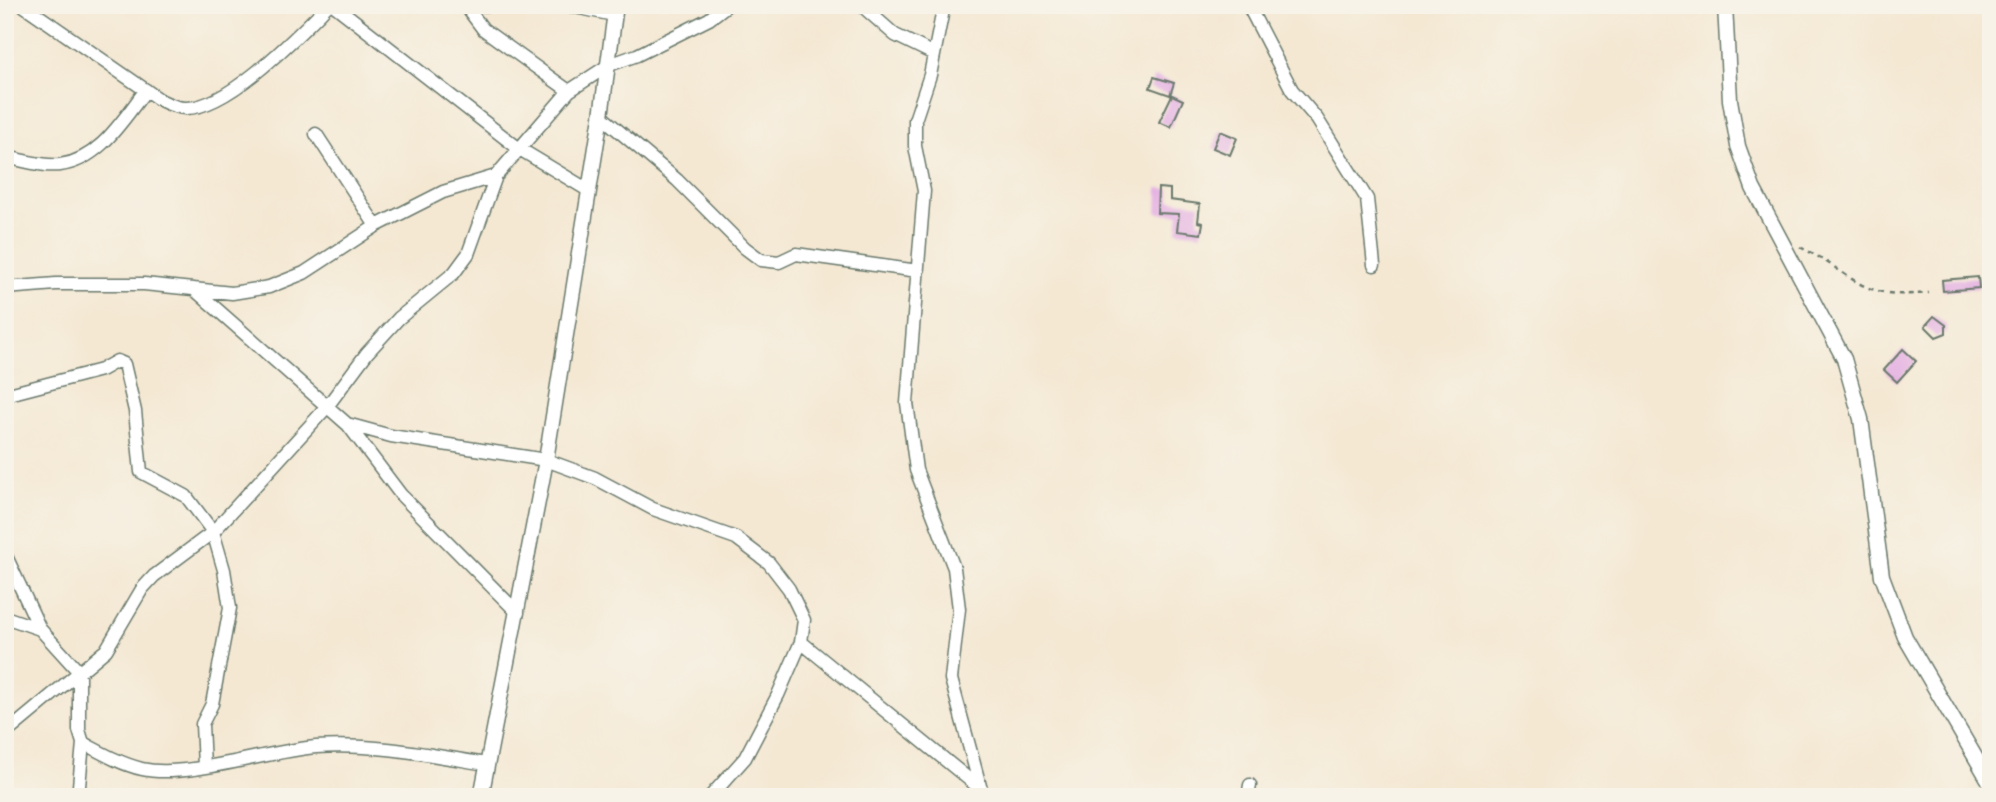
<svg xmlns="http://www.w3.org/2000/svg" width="1996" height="802" font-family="'Old Standard TT',serif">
<rect width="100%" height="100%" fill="#f7f3e8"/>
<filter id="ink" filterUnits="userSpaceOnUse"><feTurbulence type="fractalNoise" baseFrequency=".0143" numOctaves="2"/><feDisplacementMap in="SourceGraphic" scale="14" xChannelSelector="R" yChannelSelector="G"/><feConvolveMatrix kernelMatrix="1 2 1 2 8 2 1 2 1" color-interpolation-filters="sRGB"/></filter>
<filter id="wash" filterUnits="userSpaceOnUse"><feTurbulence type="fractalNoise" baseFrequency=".00686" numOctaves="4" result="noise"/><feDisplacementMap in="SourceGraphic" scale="28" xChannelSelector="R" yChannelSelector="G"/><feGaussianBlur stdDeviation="1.57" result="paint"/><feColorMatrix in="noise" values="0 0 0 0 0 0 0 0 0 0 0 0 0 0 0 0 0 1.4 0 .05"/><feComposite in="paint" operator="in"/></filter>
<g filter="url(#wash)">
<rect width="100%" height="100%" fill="#f4e8d3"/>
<g id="blocks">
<path fill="#e3aae2" d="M1154,77l20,6 -4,12 -20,-7z
M1172,95l11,5 -12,27 -12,-5z
M1220,131l17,7 -7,17 -17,-7z
M1158,188l12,1v11l30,4 -2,18 5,1 -2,11 -24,-3 2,-17 -22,-1z
M1978,277l1,11 -36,3 -1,-11z
M1934,316l12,9v8l-10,4 -11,-11z
M1903,349l13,12 -19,21 -13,-12z"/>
</g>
</g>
<g filter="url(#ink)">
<use href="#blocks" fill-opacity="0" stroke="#6a796c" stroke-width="2"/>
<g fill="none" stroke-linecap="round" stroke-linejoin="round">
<defs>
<path id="minor" d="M23,5l137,95c8,4 17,8 26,8 43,0 112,-73 142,-103
M334,5l184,143 70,42
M465,5l18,24 86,62
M481,5h18
M565,5l49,10
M861,5l34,30 39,19
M944,5l-14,70 -15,45v26l9,45 -17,212 9,67 38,98 5,41 -8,70 32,118
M1248,5l44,85 25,29 50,80 7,66
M601,116l76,64 68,68 16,12 18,2 17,-8 122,17
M316,134l60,92
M5,157c17,3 39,10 55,8 40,-5 63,-46 86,-75
M5,288l51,-4h88l88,9 37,-6 35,-14 72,-47 67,-34 53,-16 73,-85 40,-26 28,-10 72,-36 18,-14
M195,290l152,134 44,12 155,24 49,18 58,31 83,29 33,25 20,26 15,31 -3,22 -23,53 -33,63 -35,39
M5,395l96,-25 16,-9 7,3 11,47 6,61 45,24 27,36 11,38 6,38 -18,96 -10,20 2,42
M348,425l53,70 117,118
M5,554l35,75
M5,617l35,12 39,43v58l4,13c19,10 38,21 59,26 45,10 125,-18 174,-22 57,-4 115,8 170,17
M801,642l181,148
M5,734l101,-84 36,-61 12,-13 59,-44 113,-124 41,-55 32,-35 55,-45 14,-19 28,-78
M78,797l5,-54
M1248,797l2,-12"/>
<path id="tertiary" d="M1725,5l5,95 8,46 15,42 91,171 17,60 21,157 23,61 86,147
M481,797l65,-337 55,-344 15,-111"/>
</defs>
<use href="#minor" stroke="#6a796c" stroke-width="15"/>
<use href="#tertiary" stroke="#6a796c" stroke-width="17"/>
<path stroke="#6a796c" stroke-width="2.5" stroke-dasharray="5 5" stroke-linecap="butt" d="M1800,247c57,28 57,53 129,46"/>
<use href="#minor" stroke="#fff" stroke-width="12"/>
<use href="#tertiary" stroke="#fff" stroke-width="14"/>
</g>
</g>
<rect width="1996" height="802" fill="none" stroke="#f7f3e8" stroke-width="28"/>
</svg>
